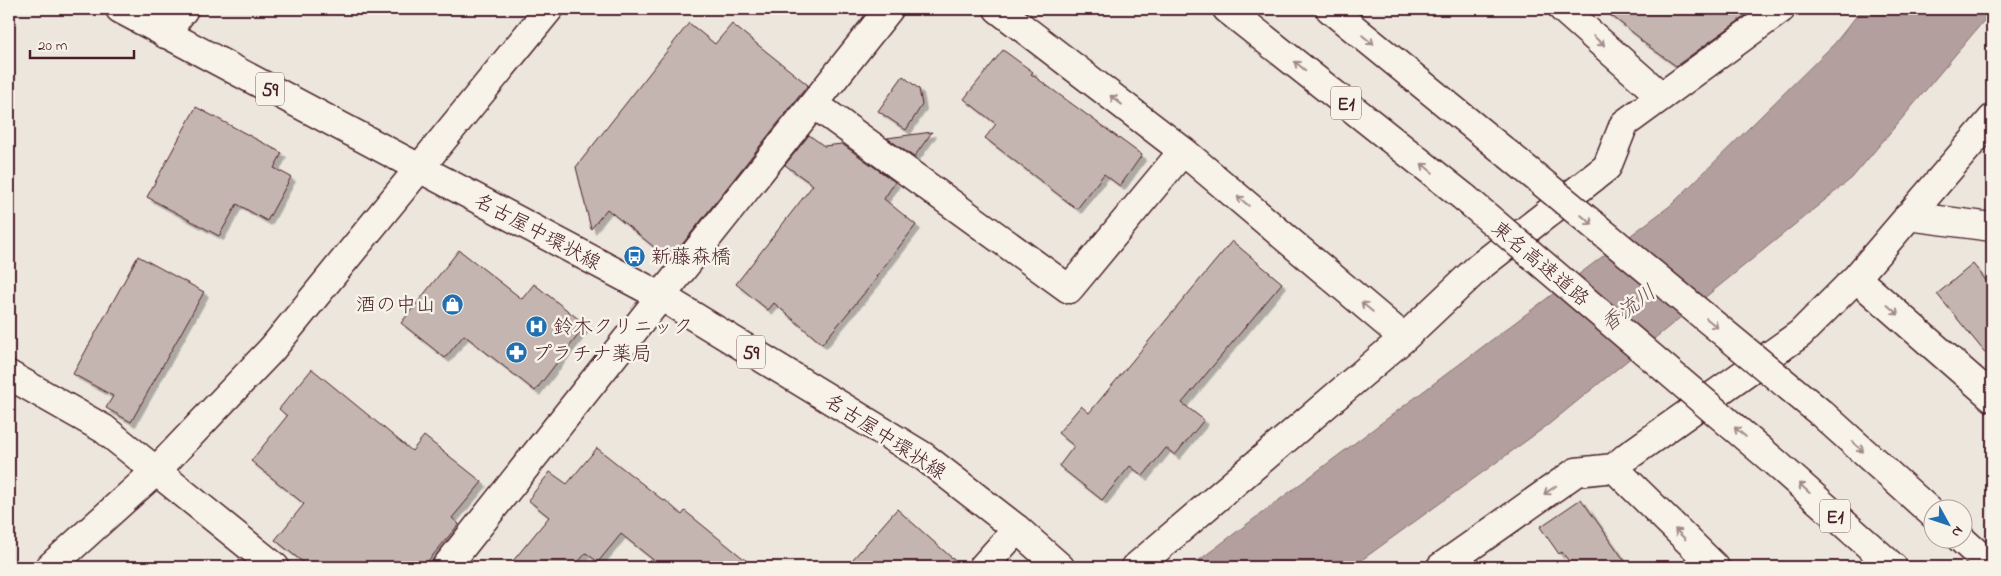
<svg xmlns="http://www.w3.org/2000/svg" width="2001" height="576" font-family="'Indie Flower','Klee One',sans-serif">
<defs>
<filter id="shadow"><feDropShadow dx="4.5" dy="4.5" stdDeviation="0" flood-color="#0004"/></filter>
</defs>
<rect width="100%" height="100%" fill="#ece6dd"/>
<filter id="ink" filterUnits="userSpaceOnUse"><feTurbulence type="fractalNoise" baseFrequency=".02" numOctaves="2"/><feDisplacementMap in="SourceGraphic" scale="10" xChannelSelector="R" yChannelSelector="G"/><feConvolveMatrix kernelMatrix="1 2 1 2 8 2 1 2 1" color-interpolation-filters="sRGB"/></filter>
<g filter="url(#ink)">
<path fill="#b39f9d" stroke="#896c6f" d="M1862,9h130v2l-140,167 -304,247 -196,142h-162l481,-362 164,-162z"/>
<path fill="#c4b5b0" stroke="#4a1f2b" filter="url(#shadow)" d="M1603,9h152l-79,57 -36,-26 1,-1z
M689,23l26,21 17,-20 76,61 -131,166 -17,1 -53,-43 -16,20 -15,-62z
M1003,50l30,22 -2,2 111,81 -22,31 -16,-12 -27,35 -92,-71 11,-14 -32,-25z
M903,76l16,13 3,16 -16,25 -28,-19z
M196,107l86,46 -8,15 17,9 -24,44 -30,-17 -18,32 -72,-39z
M932,132l-18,25 -27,-19z
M809,135l15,11 18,-2 53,38 -11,17 32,26 -40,52 1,1 -55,66 -48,-41 -6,7 -32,-26 77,-99 -28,-20z
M1232,241l50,42 -100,120 22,17 -29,35 -9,-7 -23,28 -13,-10 -28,34 -43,-34 15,-20 -16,-13 23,-27 8,7z
M459,250l63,49 12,-15 52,41 -51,66 -71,-56 -19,23 -44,-35z
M138,256l66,36 -73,130 -25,-14 7,-12 -40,-22z
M1973,264l19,24v73l-55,-67z
M312,369l100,82 12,-15 58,46 -30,36 7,6 -36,43h-114l-34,-27 29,-36 -53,-43 36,-45 -8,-7z
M597,448l67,53 1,-1 17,15 3,-4 69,56h-92l-41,-33 -23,28 -12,-9 -12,14h-66l41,-50 -21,-17 22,-28 17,12z
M1581,499l48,68h-56l-11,-15 -3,2 -19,-27z
M897,509l65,58h-116z"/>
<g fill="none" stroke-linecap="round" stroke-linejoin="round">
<defs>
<path id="minor" d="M998,9l185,142 221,187
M1563,9l98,87
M165,34l19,-25
M814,104l255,185 114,-138
M1908,216l84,11
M1856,278l136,119
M9,375l95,54 171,138
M1614,468l14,-12 172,-122 56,-56 136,-159
M50,567l106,-96 116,-122 277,-340
M446,567l443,-558
M983,567l34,-38
M1136,567l268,-229 75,-71 128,-100 17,-43 157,-115
M1441,567l135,-95 38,-4 101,99"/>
<path id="major" d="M120,9l542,288 261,159 94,73 43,38"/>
<path id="highway" d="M1227,9l238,189
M1330,9l179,146
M1822,414l112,101
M1777,464l116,103
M1960,538l32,29"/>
</defs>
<use href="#minor" stroke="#4a1f2b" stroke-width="31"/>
<use href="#major" stroke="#4a1f2b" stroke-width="31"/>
<use href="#highway" stroke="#4a1f2b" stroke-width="31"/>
<use href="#minor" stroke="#f7f3e8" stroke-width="28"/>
<use href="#major" stroke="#f7f3e8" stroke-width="28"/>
<use href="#highway" stroke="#f7f3e8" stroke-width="28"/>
<defs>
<path id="highway-bridge" d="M1509,155l313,259
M1465,198l312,266"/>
</defs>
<use href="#highway-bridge" stroke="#4a1f2b" stroke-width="31" stroke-linecap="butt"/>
<use href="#highway-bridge" stroke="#f7f3e8" stroke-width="28"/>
</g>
<defs><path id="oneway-shaft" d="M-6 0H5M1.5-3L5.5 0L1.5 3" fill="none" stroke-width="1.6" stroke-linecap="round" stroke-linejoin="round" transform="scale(1.25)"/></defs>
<g stroke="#a0898a">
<use href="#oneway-shaft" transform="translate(1368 40) rotate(39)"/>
<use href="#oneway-shaft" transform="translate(1599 41) rotate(42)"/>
<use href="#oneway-shaft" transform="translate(1300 66) rotate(-141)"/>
<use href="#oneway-shaft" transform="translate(1116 100) rotate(-142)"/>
<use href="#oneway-shaft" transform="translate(1427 168) rotate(-141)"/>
<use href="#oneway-shaft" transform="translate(1243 201) rotate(-140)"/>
<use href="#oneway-shaft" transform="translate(1587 220) rotate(40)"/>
<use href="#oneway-shaft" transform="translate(1367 307) rotate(-140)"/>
<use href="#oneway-shaft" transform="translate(1893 310) rotate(41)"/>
<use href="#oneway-shaft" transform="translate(1712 323) rotate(40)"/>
<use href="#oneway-shaft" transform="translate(1740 432) rotate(-140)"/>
<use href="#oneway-shaft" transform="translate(1858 447) rotate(42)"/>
<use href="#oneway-shaft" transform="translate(1804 488) rotate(-138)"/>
<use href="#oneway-shaft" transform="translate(1550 490) rotate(145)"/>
<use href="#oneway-shaft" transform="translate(1680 534) rotate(-135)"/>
</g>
</g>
<defs>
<symbol id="bus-disc" viewBox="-11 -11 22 22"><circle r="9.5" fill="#1f6fb2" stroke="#f7f3e8"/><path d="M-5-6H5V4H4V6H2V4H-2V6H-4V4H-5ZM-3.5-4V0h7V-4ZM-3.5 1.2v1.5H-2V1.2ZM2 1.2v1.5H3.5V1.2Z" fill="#fff"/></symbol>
<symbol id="shop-disc" viewBox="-11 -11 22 22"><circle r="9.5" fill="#1f6fb2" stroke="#f7f3e8"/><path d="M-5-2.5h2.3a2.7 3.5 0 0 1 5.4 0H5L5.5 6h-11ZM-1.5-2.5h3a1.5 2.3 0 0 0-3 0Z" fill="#fff"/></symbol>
<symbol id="hospital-disc" viewBox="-11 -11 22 22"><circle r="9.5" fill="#1f6fb2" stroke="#f7f3e8"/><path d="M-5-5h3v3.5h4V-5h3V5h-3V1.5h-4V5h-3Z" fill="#fff"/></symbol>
<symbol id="pharmacy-disc" viewBox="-11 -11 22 22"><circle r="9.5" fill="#1f6fb2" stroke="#f7f3e8"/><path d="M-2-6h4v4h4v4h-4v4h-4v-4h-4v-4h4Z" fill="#fff"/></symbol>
</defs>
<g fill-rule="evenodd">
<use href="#bus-disc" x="622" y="244" width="25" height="25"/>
<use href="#shop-disc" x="440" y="292" width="25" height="25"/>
<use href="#hospital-disc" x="524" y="314" width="25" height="25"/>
<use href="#pharmacy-disc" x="504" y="340" width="25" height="25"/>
</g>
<g text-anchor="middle" stroke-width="5" stroke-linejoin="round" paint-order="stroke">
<g fill="#f7f3e8" stroke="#7e5f64" stroke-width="1">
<rect x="256" y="72.5" width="28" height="33" rx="4"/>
<rect x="1331" y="86.5" width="30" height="33" rx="4"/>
<rect x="737" y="335.5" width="28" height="33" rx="4"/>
<rect x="1820" y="499.5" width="30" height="33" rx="4"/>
</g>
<g font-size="19" font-weight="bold" fill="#4a1f2b">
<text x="270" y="96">59</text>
<text x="1346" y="110">E1</text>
<text x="751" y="359">59</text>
<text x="1835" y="523">E1</text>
</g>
<g font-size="20" fill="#4a1f2b" stroke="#f7f3e8">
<text transform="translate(538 231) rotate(28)" y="7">名古屋中環状線</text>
<text transform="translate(1541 263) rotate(40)" y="7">東名高速道路</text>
<text transform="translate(886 436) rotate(33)" y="7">名古屋中環状線</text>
</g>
<g font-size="20" fill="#4a1f2b" stroke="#f7f3e8" text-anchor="start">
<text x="651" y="263">新藤森橋</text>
<text x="436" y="311" text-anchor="end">酒の中山</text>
<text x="553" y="333">鈴木クリニック</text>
<text x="532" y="360">プラチナ薬局</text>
</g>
<g font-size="21" font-style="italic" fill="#6f4c53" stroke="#f7f3e8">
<text transform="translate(1628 308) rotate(-37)" y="7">香流川</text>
</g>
</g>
<rect width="2001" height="576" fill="none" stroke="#f7f3e8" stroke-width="30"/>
<rect x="15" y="15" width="1971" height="546" fill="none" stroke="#4a1f2b" stroke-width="2" filter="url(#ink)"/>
<g transform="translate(1948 524) rotate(130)"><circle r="24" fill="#f7f3e8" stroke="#b29e9c"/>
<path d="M0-4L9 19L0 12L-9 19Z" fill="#1f6fb2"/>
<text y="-8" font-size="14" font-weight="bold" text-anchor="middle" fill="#4a1f2b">N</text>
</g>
<path d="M30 50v8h104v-8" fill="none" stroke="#4a1f2b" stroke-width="2.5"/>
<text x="38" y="50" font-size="15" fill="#4a1f2b" stroke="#f7f3e8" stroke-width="4" paint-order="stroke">20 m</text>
</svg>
